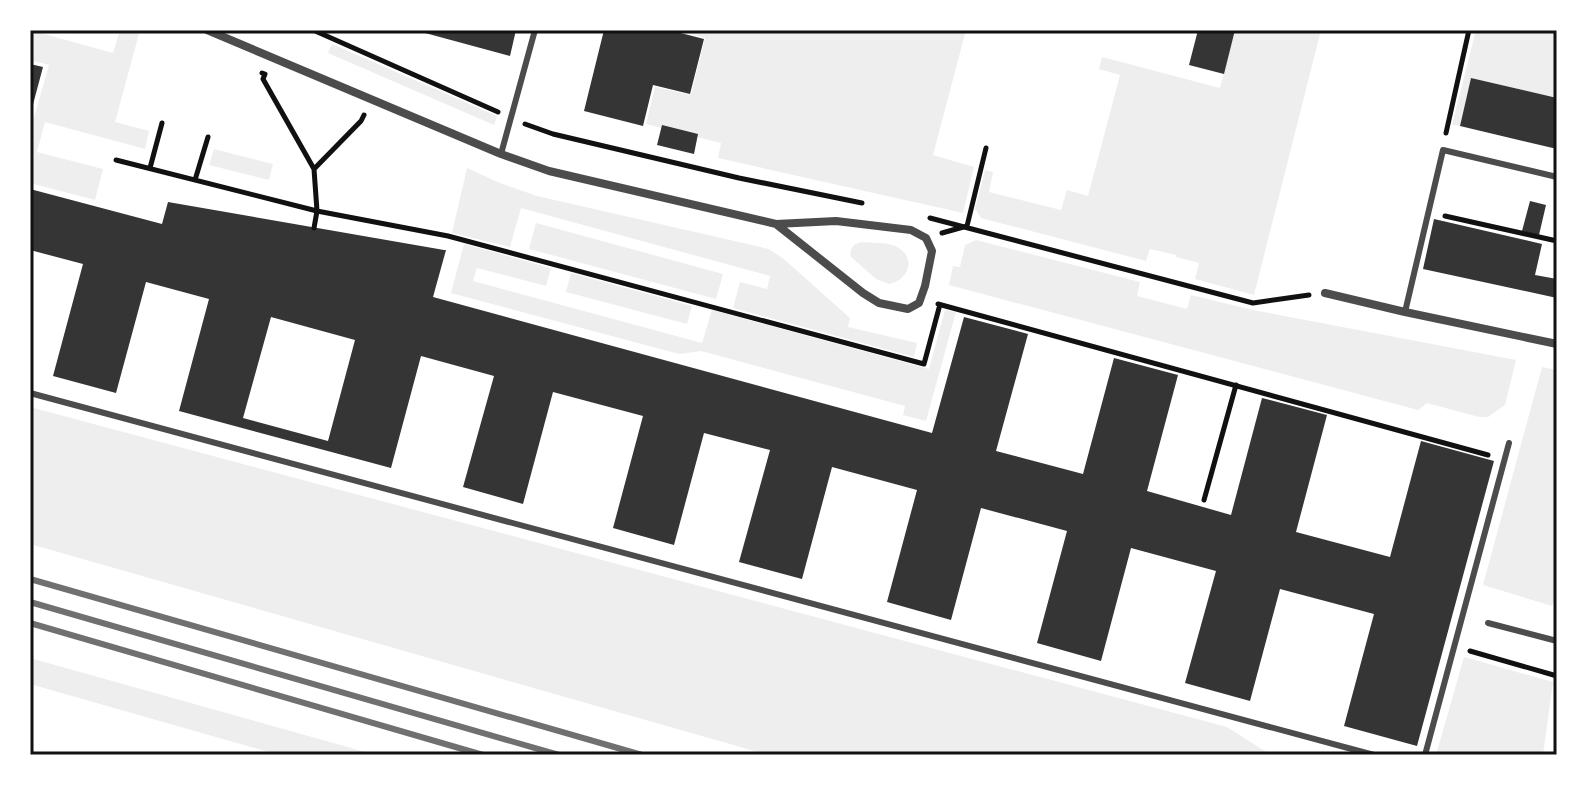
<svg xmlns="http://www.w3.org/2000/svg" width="1587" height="785" font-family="'Golos Text',sans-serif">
<rect width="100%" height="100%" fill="#fff"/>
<path fill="#eee" d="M30,30l83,23 7,-23h20l-25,92 34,9 -4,18 -100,-27 -8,30 66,17 -8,31 -65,-17v-52l19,-66 -19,-5z
M678,30h288l-33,125 41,12 -11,46 -245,-55 3,-15 -75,-19 9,-37 36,8 14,-57z
M1235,30h86l-67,265 -59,-16 4,-16 -23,-6v-2l-26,-6 -4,12 -165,-43 -6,-9 10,-39 8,2 -4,20 72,18 6,-20 21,6 32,-121 -21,-6 3,-12 118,31z
M1476,30h81v68l-86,-20 -11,48 -8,-1z
M332,44l165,72 -3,9 -166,-72z
M214,149l59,15 -4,16 -60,-15z
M467,168l33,15 37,13 232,53 16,11 65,58 -2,9 69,16 -3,14 -181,-49 7,-26 27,7 3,-13 -249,-68 -11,39 -58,-14z
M536,223l187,51 -7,25 -187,-50z
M976,240l164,42 -3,14 50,13 4,-14 62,15 263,50 -11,45 -17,12h-9l-52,-14 -9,7 -469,-125 4,-19 7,1 5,-22z
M861,242c10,1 24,0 34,4 21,9 16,34 -6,38l-13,-5 -25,-22c-2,-8 2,-13 10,-15z
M464,244l87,24 -5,18 -69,-18 -4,13 229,62 10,-33 217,59 16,-59 11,2 -30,109 -23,-6 2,-9 -204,-55 -22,3 -228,-61z
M571,273l121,33 -5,18 -121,-32z
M1542,367l15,3v222l-5,14 -69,-21z
M30,407l1197,320 44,28h-503l-738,-211z
M1464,657l89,25 -10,73h-107z
M30,658l346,97h-97l-249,-71z"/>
<path fill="#353535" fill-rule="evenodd" d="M414,30h102l-6,26z
M604,30h65l35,9 -14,55 -37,-9 -10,41 -59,-15z
M1198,30h37l-11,44 -35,-9z
M30,64l13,3 -12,45h-1z
M1471,78l86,20v51l-97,-23z
M662,125l36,9 -4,20 -37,-9z
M30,189l132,35 6,-22 276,48h2l-13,47 499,136 32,-116 64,17 -32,117 87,23 31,-116 64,17 -31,116 84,24 31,-117 65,17 -31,117 94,25 31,-116 73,20 -77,285 -73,-20 30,-112 -94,-25 -30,112 -65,-18 31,-112 -85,-23 -30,113 -64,-18 30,-112 -86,-23 -30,112 -64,-18 30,-112 -85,-23 -30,112 -63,-17 31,-112 -66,-17 -30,112 -61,-17 30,-112 -90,-24 -30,112 -60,-17 31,-111 -73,-20 -30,112 -212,-57 30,-112 -63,-17 -30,111 -63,-17 30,-112 -53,-14zM271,317l84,23 -27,101 -85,-23z
M1530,201l16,4 -7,30 -17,-4z
M1434,219l108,25 -7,31 22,4v19l-134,-29z"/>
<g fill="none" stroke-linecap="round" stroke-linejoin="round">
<path stroke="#111" stroke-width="5" d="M313,30l185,82
M262,73l3,1 -2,5 51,90
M525,124l28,10 186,44 123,25
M1446,133l23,-103
M116,160l201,51 131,25 476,128 15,-56
M150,168l12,-45
M195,180l13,-43
M1445,216l112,25
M930,218l323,85 56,-8
M314,228l3,-17 -3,-42 47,-48 3,-6
M942,233l25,-7 19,-78
M938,304l550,151
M1204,500l32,-115
M1470,651l87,25"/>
<path stroke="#4c4c4c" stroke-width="6" d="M501,154l34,-124
M1405,312l38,-162 114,27
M30,393l1344,362
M1488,623l69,18
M1425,755l84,-312"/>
<path stroke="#4c4c4c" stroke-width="8" d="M207,30l294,124 48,17 227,53 60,-3 75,9 15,8 6,13 -7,35 -6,17 -11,6 -29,-6 -16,-10 -87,-69
M1325,293l80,19 152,32"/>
<path stroke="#707070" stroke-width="6" d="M30,579l612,176
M30,602l529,153
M30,623l453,132"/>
</g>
<rect width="1587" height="785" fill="none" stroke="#ffffff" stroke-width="64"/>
<rect x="32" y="32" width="1523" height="721" fill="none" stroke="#111" stroke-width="3"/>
</svg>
